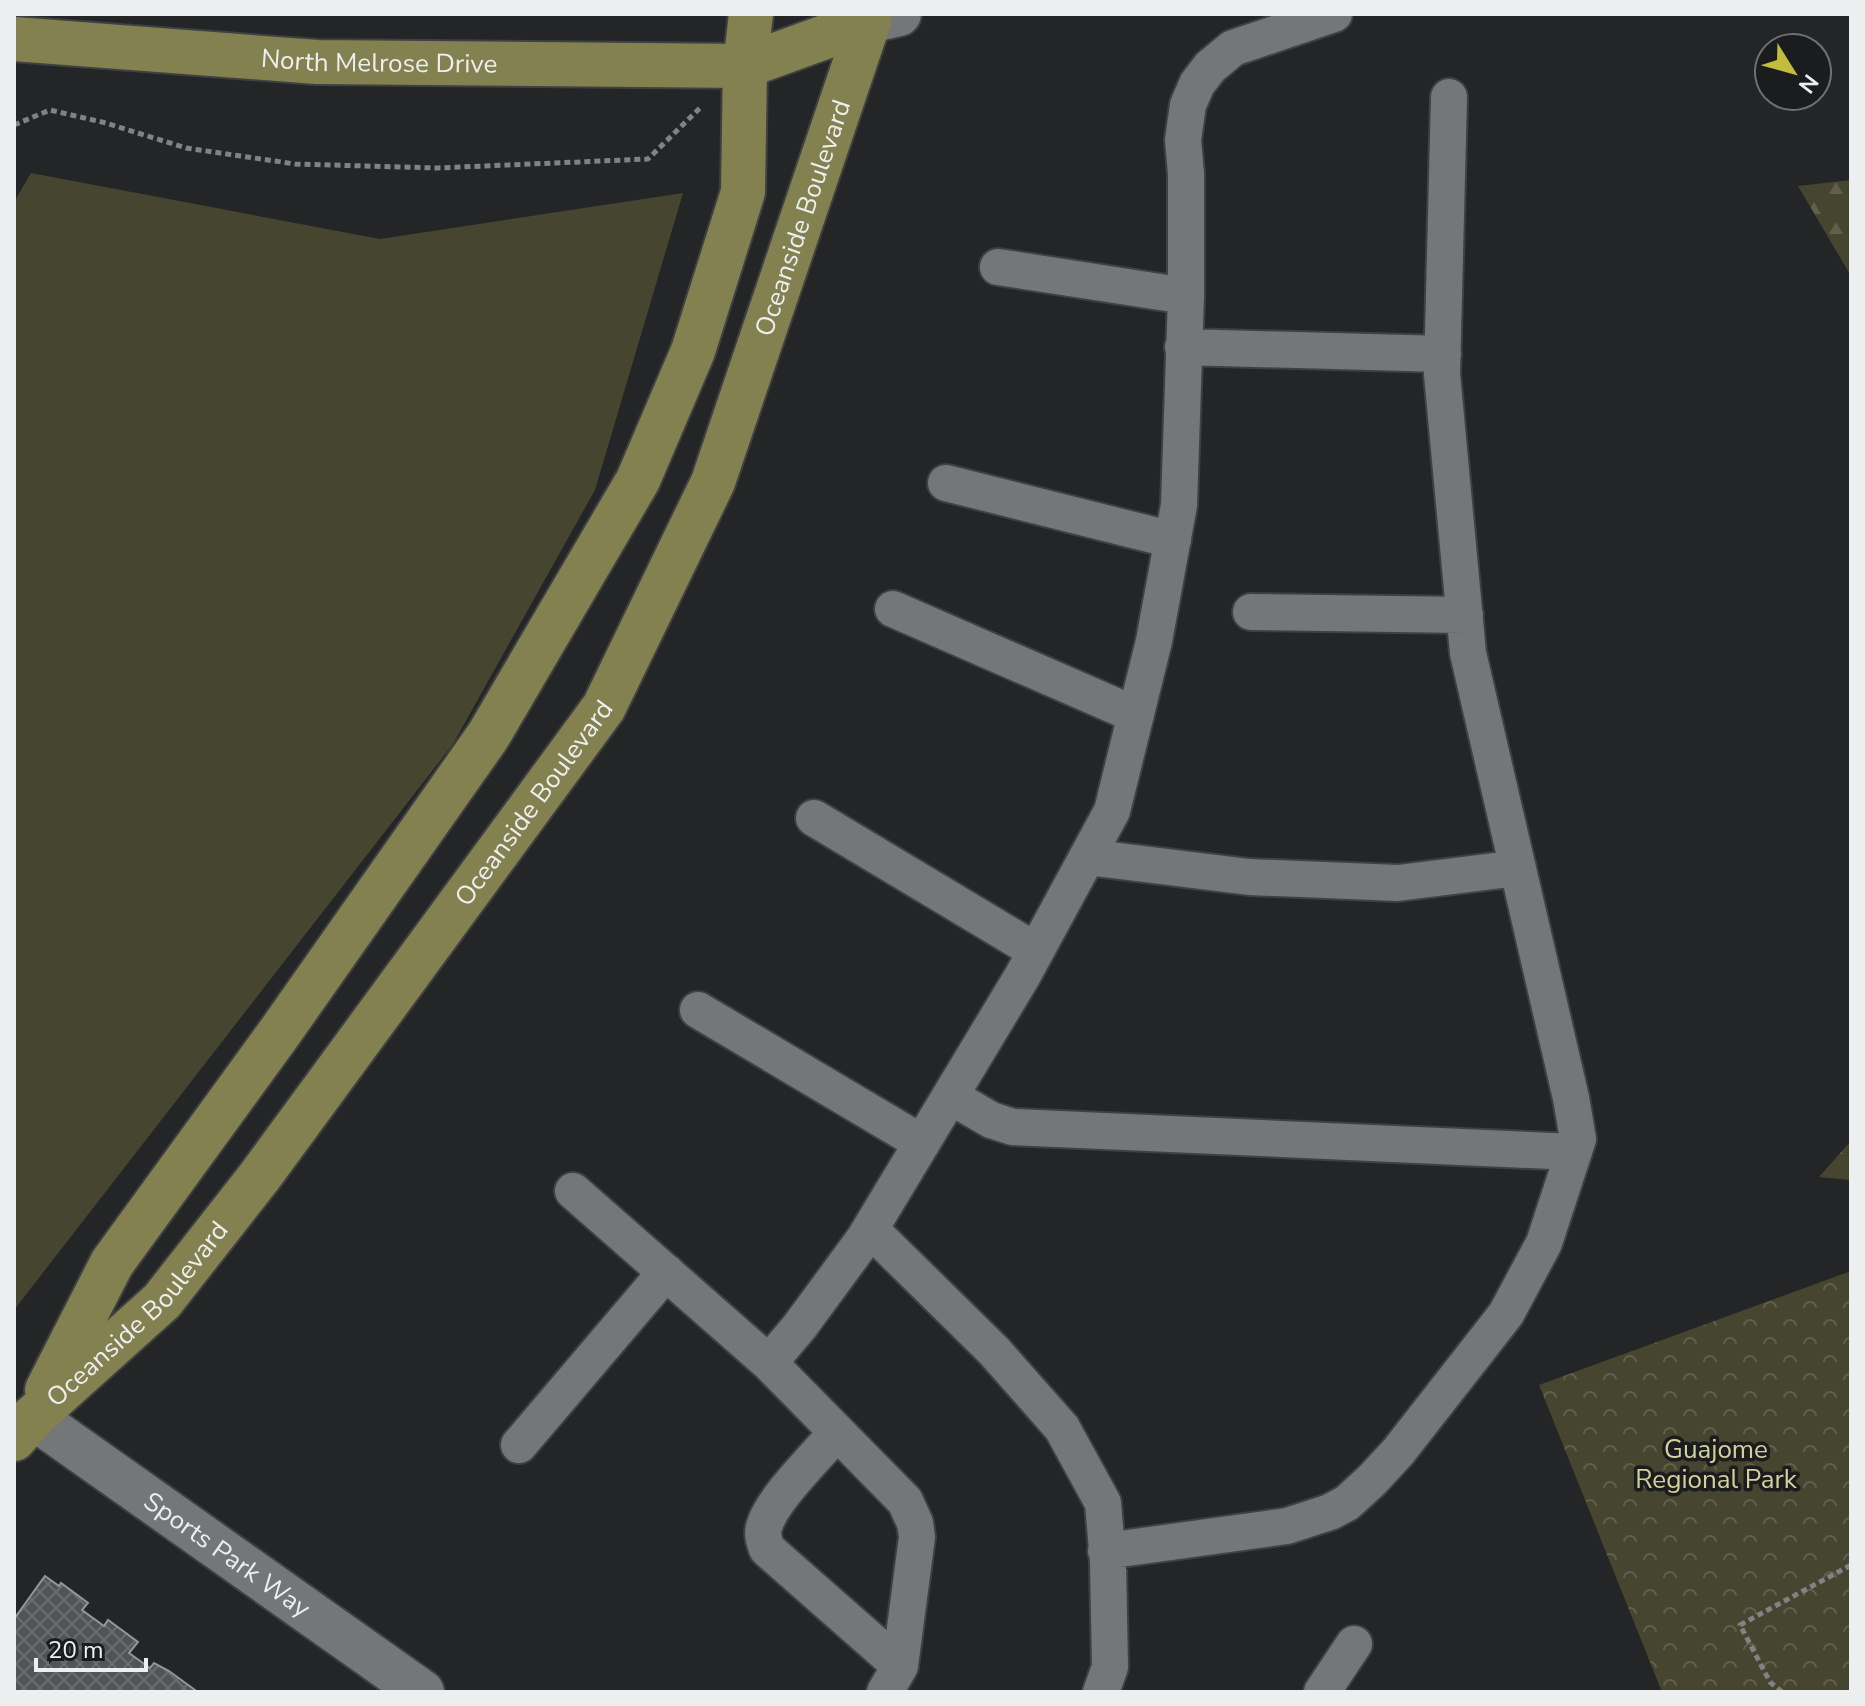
<svg xmlns="http://www.w3.org/2000/svg" width="1865" height="1706" font-family="'Nunito Sans',sans-serif">
<defs>
<pattern id="forest-firs" width="22" height="20" patternUnits="userSpaceOnUse" patternTransform="scale(2)"><rect width="22" height="20" fill="#46452f"/><path d="M5 1l3.5 6h-7zM16 11l3.5 6h-7z" fill="#61604d"/></pattern>
<pattern id="park-crowns" width="20" height="18" patternUnits="userSpaceOnUse" patternTransform="scale(2)"><rect width="20" height="18" fill="#46452f"/><path d="M2 6a3 3 0 1 1 6 0M12 15a3 3 0 1 1 6 0" fill="none" stroke="#61604d"/></pattern>
<pattern id="building-cross-hatch" width="8" height="8" patternUnits="userSpaceOnUse" patternTransform="scale(2)"><rect width="8" height="8" fill="#515355"/><path d="M0 0l8 8M0 8l8-8" fill="none" stroke="#6a6c6e"/></pattern>
</defs>
<rect width="100%" height="100%" fill="#242527"/>
<path fill="#46452f" d="M31,173l349,66 303,-46 -88,297 -142,254 -439,566v-1108z"/>
<path fill="url(#forest-firs)" d="M1851,180v96l-53,-90z
M1851,1141v39l-32,-3z"/>
<path fill="url(#park-crowns)" d="M1851,1271v421h-189l-123,-307z"/>
<path fill="url(#building-cross-hatch)" stroke="#939597" stroke-width="2" d="M45,1576l14,10 2,-3 27,20 -6,7 22,16 4,-6 30,22 -9,11 21,15 4,-5 15,8 26,19 -1,2h-180v-73z"/>
<g fill="none" stroke-linecap="round" stroke-linejoin="round">
<defs>
<path id="minor" d="M998,267l188,29
M1183,347l260,7
M946,483l227,57
M893,609l243,106
M1251,612l214,3
M814,818l222,133
M1087,857l162,20 149,6 120,-15
M698,1010l224,133
M950,1096l41,24 22,7 561,25
M573,1191l196,172 136,138 10,22 2,14 -17,129 -15,26
M870,1229l124,122 68,77 41,75 5,59 2,105 -9,25
M769,1363l31,-37 64,-87 159,-264 89,-164 42,-170 25,-136 7,-209v-122l-3,-34 5,-35 9,-21 13,-17 23,-19 101,-34
M837,1432c-19,23 -63,65 -72,92 -4,9 -1,17 2,25l133,117
M519,1445l147,-173
M1106,1551l181,-25 43,-14 17,-9 25,-23 26,-28 108,-138 38,-71 34,-104 -7,-41 -103,-445 -26,-279 7,-277
M1322,1692l32,-48"/>
<g id="tertiary">
<path id="s1" d="M33,1417l389,275"/>
</g>
<path id="secondary" d="M869,21l30,-7"/>
<g id="primary">
<path id="s2" d="M14,39l303,23 428,4 124,-45"/>
<path d="M47,1390l65,-127 168,-231 208,-296 150,-256 55,-129 50,-159 2,-126 6,-52"/>
<path id="s3" d="M14,1439l19,-22 129,-116 98,-125 344,-469 109,-225 156,-461 -1,-7"/>
</g>
</defs>
<use href="#minor" stroke="#3e4041" stroke-width="40"/>
<use href="#tertiary" stroke="#3e4041" stroke-width="48"/>
<use href="#secondary" stroke="#3e4041" stroke-width="48"/>
<use href="#primary" stroke="#3e4041" stroke-width="48"/>
<path stroke="#818284" stroke-width="5" stroke-dasharray="6 4" stroke-linecap="butt" d="M14,125l36,-15 56,13 80,25 109,16 142,4 211,-9 54,-53
M1782,1692l-12,-10 -30,-57 111,-60"/>
<use href="#minor" stroke="#747678" stroke-width="36"/>
<use href="#tertiary" stroke="#747678" stroke-width="44"/>
<use href="#secondary" stroke="#747678" stroke-width="44"/>
<use href="#primary" stroke="#83814f" stroke-width="44"/>
</g>
<g text-anchor="middle" stroke-width="7" stroke-linejoin="round" paint-order="stroke">
<g font-size="26" fill="#edeef0" stroke="#1b1c1e">
<text dy="9" stroke="none"><textPath href="#s2" startOffset="366">North Melrose Drive</textPath></text>
<text dy="9" stroke="none"><textPath href="#s3" startOffset="1472">Oceanside Boulevard</textPath></text>
<text dy="9" stroke="none"><textPath href="#s3" startOffset="824">Oceanside Boulevard</textPath></text>
<text dy="9" stroke="none"><textPath href="#s3" startOffset="176">Oceanside Boulevard</textPath></text>
<text dy="9" stroke="none"><textPath href="#s1" startOffset="238">Sports Park Way</textPath></text>
</g>
<g font-size="26" fill="#d3d19c" stroke="#1b1c1e">
<text x="1716" y="1458">Guajome<tspan x="1716" dy="30">Regional Park</tspan></text>
</g>
</g>
<rect width="1865" height="1706" fill="none" stroke="#edeef0" stroke-width="32"/>
<g transform="translate(1793 72) rotate(127)"><circle r="38" fill="#1b1c1e" stroke="#6f7072" stroke-width="2"/>
<path d="M0-6L14 30L0 20L-14 30Z" fill="#c3bd3e"/>
<text y="-12" font-size="22" font-weight="bold" text-anchor="middle" fill="#edeef0">N</text>
</g>
<path d="M36 1658v12h110v-12" fill="none" stroke="#edeef0" stroke-width="4"/>
<text x="48" y="1658" font-size="24" fill="#edeef0" stroke="#1b1c1e" stroke-width="6" paint-order="stroke">20 m</text>
</svg>
